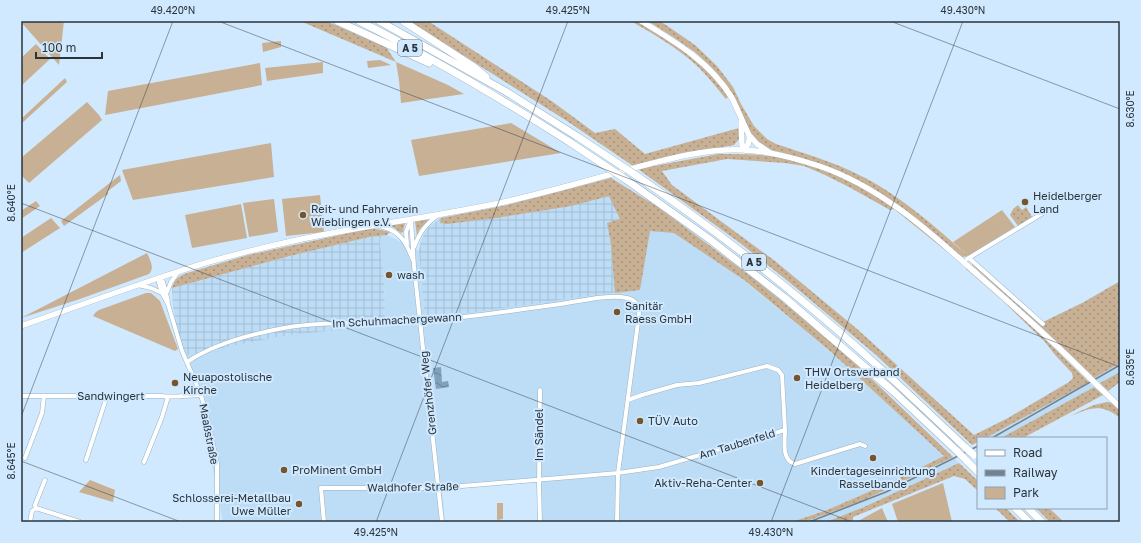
<svg xmlns="http://www.w3.org/2000/svg" width="1141" height="543" font-family="'Golos Text',sans-serif">
<defs>
<pattern id="industrial-grid" width="8" height="8" patternUnits="userSpaceOnUse"><rect width="8" height="8" fill="#bdddf6"/><path d="M0 4h8M4 0v8" fill="none" stroke="#a3bed4"/></pattern>
<pattern id="grass-dots" width="8" height="8" patternUnits="userSpaceOnUse"><rect width="8" height="8" fill="#c8b094"/><path d="M2 2h.1M6 6h.1" fill="none" stroke="#a3907a" stroke-width="1.8" stroke-linecap="round"/></pattern>
<pattern id="water-waves" width="16" height="10" patternUnits="userSpaceOnUse"><rect width="16" height="10" fill="#81a1bb"/><path d="M0 5q4-4 8 0t8 0" fill="none" stroke="#6a8499"/></pattern>
</defs>
<rect width="100%" height="100%" fill="#d0e9fe"/>
<path fill="#bdddf6" d="M651,205l179,146 114,105 -87,41 -30,13 -35,12h-250l-2,-40 -98,8 3,32h-222l-24,-128 -17,-38 107,-21 96,-14 -1,-42 -4,-37 1,-6 6,-1 32,16 7,68z
M1120,363v9l-20,11 -6,-5z
M1089,382l5,5 -93,51h-15z
M953,457l6,6 -95,44 -38,15h-22l58,-21z"/>
<path fill="url(#industrial-grid)" d="M611,178l40,27 -13,84 -213,30 -6,-68 2,-11 5,-10 6,-6 9,-6 62,-12z
M381,236l-1,6 4,37 1,42 -27,7 -69,7 -107,21 -9,-49 -1,-19 118,-32 79,-19z"/>
<path fill="url(#grass-dots)" d="M300,21h26l14,6 46,20 10,15z
M409,21h19l125,81 42,31 20,-4 30,25 94,-26v11l-5,6 -43,8 -58,13 -66,-45z
M631,21h7c37,22 66,40 90,76l-2,2c-10,-12 -19,-24 -31,-35 -19,-17 -42,-30 -64,-43z
M648,21h11l7,4 29,20 22,21 16,21 8,17 13,22 13,13 9,5c27,9 55,17 81,30 39,18 79,53 111,82l-6,1c-39,-33 -75,-65 -123,-86 -22,-10 -47,-15 -70,-22l-7,-3 -9,-9 -40,-68 -17,-16 -23,-16z
M718,154c18,0 35,0 52,2 71,9 129,52 181,99l-57,-46 -4,1 -41,-23 -26,-13 -19,-8 -19,-3 -58,-4 -65,12 10,14 103,76 81,67 118,107 34,-17 61,-36 4,-4 -1,-5 -16,-17 -11,-14 -42,-41 -37,-32 -2,-5 46,41 79,77 -103,56h-8v4l-6,3 -96,-90 -87,-73 -49,-39 -102,-74z
M611,178l47,29 95,71 52,42 48,41 100,96 -91,44 -58,21h-12l35,-12 30,-13 40,-18 47,-23 -114,-105 -86,-71 -70,-47 -24,-2 -10,59 -25,3 -4,-49 -4,-21 13,-4 -11,-23 -38,10 -75,12 -49,6 -7,-1 1,-5 62,-12z
M1018,205l4,5 4,-3 6,10 -14,9 -8,-11 3,-6z
M427,219l1,2 -9,9 -2,6 -2,-15z
M405,223l-2,9 -2,1 -8,-6 -7,-1z
M367,229h9l14,3 -3,3 -18,2 -79,19 -118,32c3,-9 6,-12 15,-15l61,-18z
M972,263l71,59 41,-20 36,-21v82l-26,15 -53,-51 -69,-62z
M1120,372v10l-12,9 -8,-8z
M1094,387l9,8 -80,43h-22z
M1109,402l4,2 7,6v8c-20,-16 -31,-9 -52,-1 13,-6 26,-14 41,-15z
M959,463l19,18v10l-13,-12 -11,-3 -101,41v5h-27l38,-15z
M995,508h11l14,14h-10z
M1036,508h13l15,14h-14z"/>
<path fill="#c8b094" d="M21,21h43l-5,44 -38,-43z
M281,41v6l-18,5 -1,-9z
M36,44l14,15 -29,27v-28z
M380,60l11,5 -23,3 -1,-7z
M323,62v11l-56,8 -2,-13z
M396,62l52,23 16,9 -63,9 -2,-23z
M260,63l2,22 -157,30 3,-24z
M65,78l2,4 -46,42v-5z
M87,102l12,13 3,5 -73,63 -8,-8v-17z
M511,123l50,30 -142,23 -8,-36z
M271,143l3,34 -141,23 -11,-30z
M120,175l1,6 -13,10v3l-44,32 -3,-5z
M320,195l4,37 -38,4 -4,-37z
M274,199l4,33 -29,5 -6,-34z
M36,201l4,5 -19,13v-8z
M241,204l6,34 -55,10 -7,-33z
M1002,210l13,17 -47,29 -15,-14z
M51,218l9,10 -39,25v-15z
M147,253c3,7 8,15 2,21l-69,25 -59,19z
M146,293h5l9,8 18,48 -3,2 -82,-35 3,-4 3,-2z
M90,480l25,10 -2,12 -34,-10z
M943,483l9,39h-54l-6,-18z
M497,503h6v16l-6,1z
M882,508l6,14h-29l-1,-1z"/>
<path fill="url(#water-waves)" d="M441,367l1,15 6,-1 1,6 -13,2 -3,-21z"/>
<g fill="none" stroke-linecap="round" stroke-linejoin="round">
<defs>
<path id="street" d="M411,219l3,47 28,256
M379,226c21,4 27,16 34,34
M407,244l-1,-12 5,-13
M414,247c6,-15 11,-22 24,-32
M969,258l74,66
M967,259l76,-46
M159,278v5l3,10 6,11 14,47 19,44 7,26 9,42v59
M159,278l4,4 5,19
M138,285l13,3 11,5
M167,292l4,-10 7,-10
M187,362c28,-19 64,-28 97,-34 44,-8 91,-3 136,-7 47,-3 94,-11 141,-17 20,-3 47,-10 66,-6 10,2 12,8 12,17l-21,158 -1,49
M21,396h141c9,2 29,-1 39,-1
M785,430c0,11 -4,30 10,34l65,-20 5,2
M25,458l17,-45 2,-17
M86,460l21,-64
M144,462l18,-45 6,-20
M36,508l44,14
M30,522l2,-11 4,-3 -1,-3 10,-25
M324,522l-3,-34h117l180,-15 41,-6 126,-37 -3,-55 -4,-5 -11,-4 -68,17 -22,2 -35,10 -14,5
M540,522l-1,-37 1,-95"/>
<path id="secondary" d="M641,21c35,21 70,42 91,77 6,12 11,25 17,37 1,7 -1,10 -5,15
M741,122l1,23 2,5
M749,135l8,9 12,8
M21,326c52,-18 103,-37 156,-54 35,-12 71,-21 107,-29 73,-17 147,-25 220,-41 36,-8 72,-18 108,-28 42,-11 88,-26 132,-24 26,1 51,8 75,16 62,21 111,66 159,109 38,33 76,67 112,103
M1098,386l22,21"/>
<path id="highway" d="M337,21l92,42
M359,21c72,36 141,77 209,120
M379,21l126,70 73,46
M403,21l71,46 12,10
M634,174c57,39 112,80 165,124 58,47 113,99 167,150
M625,179l83,59 77,60 108,93 65,61
M966,460l12,12
M1015,508l14,14
M1028,508l14,14"/>
</defs>
<use href="#street" stroke="#99b2c5" stroke-width="5"/>
<use href="#secondary" stroke="#99b2c5" stroke-width="6"/>
<use href="#highway" stroke="#99b2c5" stroke-width="8"/>
<use href="#street" stroke="#fff" stroke-width="4"/>
<use href="#secondary" stroke="#fff" stroke-width="5.5"/>
<use href="#highway" stroke="#fff" stroke-width="7"/>
<path stroke="#728290" stroke-width="1.5" d="M992,438l128,-73
M809,522l77,-30 92,-46"/>
<defs>
<path id="secondary-bridge" d="M1090,378l8,8"/>
<path id="highway-bridge" d="M578,137l56,37
M568,141l57,38
M966,448l8,7
M958,452l8,8"/>
</defs>
<use href="#secondary-bridge" stroke="#99b2c5" stroke-width="6" stroke-linecap="butt"/>
<use href="#highway-bridge" stroke="#99b2c5" stroke-width="8" stroke-linecap="butt"/>
<use href="#secondary-bridge" stroke="#fff" stroke-width="5.5"/>
<use href="#highway-bridge" stroke="#fff" stroke-width="7"/>
</g>
<path fill="none" stroke="#2a343c" stroke-width="1" stroke-opacity="0.45" d="M218,21l902,346M890,21l230,88M21,203l831,319M21,417l152,-396M21,461l160,61M376,522l192,-501M771,522l192,-501"/>
<g fill="#75552b" stroke="#d0e9fe" stroke-width="1.5">
<circle cx="1025" cy="202" r="4"/>
<circle cx="303" cy="215" r="4"/>
<circle cx="389" cy="275" r="4"/>
<circle cx="617" cy="312" r="4"/>
<circle cx="797" cy="378" r="4"/>
<circle cx="175" cy="383" r="4"/>
<circle cx="640" cy="421" r="4"/>
<circle cx="873" cy="458" r="4"/>
<circle cx="284" cy="470" r="4"/>
<circle cx="760" cy="483" r="4"/>
<circle cx="299" cy="504" r="4"/>
</g>
<g text-anchor="middle" stroke-width="4" stroke-linejoin="round" paint-order="stroke">
<g fill="#d0e9fe" stroke="#5c6a76" stroke-width="1">
<rect x="398" y="40" width="24" height="16" rx="3"/>
<rect x="742" y="254" width="24" height="16" rx="3"/>
</g>
<g font-size="10" font-weight="bold" fill="#2a343c">
<text x="410" y="52">A 5</text>
<text x="754" y="266">A 5</text>
</g>
<g font-size="11" fill="#2a343c" stroke="#d0e9fe" text-anchor="start">
<text x="1033" y="200">Heidelberger<tspan x="1033" dy="13">Land</tspan></text>
<text x="311" y="213">Reit- und Fahrverein<tspan x="311" dy="13">Wieblingen e.V.</tspan></text>
<text x="397" y="279">wash</text>
<text x="625" y="310">Sanitär<tspan x="625" dy="13">Raess GmbH</tspan></text>
<text x="805" y="376">THW Ortsverband<tspan x="805" dy="13">Heidelberg</tspan></text>
<text x="183" y="381">Neuapostolische<tspan x="183" dy="13">Kirche</tspan></text>
<text x="648" y="425">TÜV Auto</text>
<text x="292" y="474">ProMinent GmbH</text>
<text x="873" y="475" text-anchor="middle">Kindertageseinrichtung<tspan x="873" dy="13">Rasselbande</tspan></text>
<text x="752" y="487" text-anchor="end">Aktiv-Reha-Center</text>
<text x="291" y="502" text-anchor="end">Schlosserei-Metallbau<tspan x="291" dy="13">Uwe Müller</tspan></text>
</g>
<g font-size="11" fill="#2a343c" stroke="#d0e9fe">
<text transform="translate(397 320) rotate(-3)" y="4">Im Schuhmachergewann</text>
<text transform="translate(428 393) rotate(-96)" y="4">Grenzhöfer Weg</text>
<text x="111" y="400">Sandwingert</text>
<text transform="translate(209 434) rotate(79)" y="4">Maaßstraße</text>
<text transform="translate(539 435) rotate(-90)" y="4">Im Sändel</text>
<text transform="translate(737 444) rotate(-17)" y="4">Am Taubenfeld</text>
<text transform="translate(413 487) rotate(-1)" y="4">Waldhofer Straße</text>
</g>
</g>
<rect width="1141" height="543" fill="none" stroke="#d0e9fe" stroke-width="44"/>
<rect x="977" y="437" width="130" height="72" fill="#d0e9fe" stroke="#8ea1b0"/>
<rect x="985" y="450" width="20" height="6" fill="#ffffff" stroke="#8ea1b0"/>
<text x="1013" y="457" font-size="12" fill="#2a343c">Road</text>
<rect x="985" y="470" width="20" height="6" fill="#728290" stroke="#8ea1b0"/>
<text x="1013" y="477" font-size="12" fill="#2a343c">Railway</text>
<rect x="985" y="487" width="20" height="12" fill="#c8b094" stroke="#8ea1b0"/>
<text x="1013" y="497" font-size="12" fill="#2a343c">Park</text>
<path d="M36 52v6h66v-6" fill="none" stroke="#2a343c" stroke-width="2"/>
<text x="42" y="52" font-size="12" fill="#2a343c" stroke="#d0e9fe" stroke-width="3" paint-order="stroke">100 m</text>
<rect x="22" y="22" width="1097" height="499" fill="none" stroke="#2a343c" stroke-width="1.5"/>
<g font-size="10" text-anchor="middle" fill="#2a343c">
<text x="173" y="14">49.420°N</text>
<text x="568" y="14">49.425°N</text>
<text x="963" y="14">49.430°N</text>
<text transform="translate(1130 109) rotate(-90)" y="4">8.630°E</text>
<text transform="translate(11 203) rotate(-90)" y="4">8.640°E</text>
<text transform="translate(1130 367) rotate(-90)" y="4">8.635°E</text>
<text transform="translate(11 461) rotate(-90)" y="4">8.645°E</text>
<text x="376" y="536">49.425°N</text>
<text x="771" y="536">49.430°N</text>
</g>
</svg>
